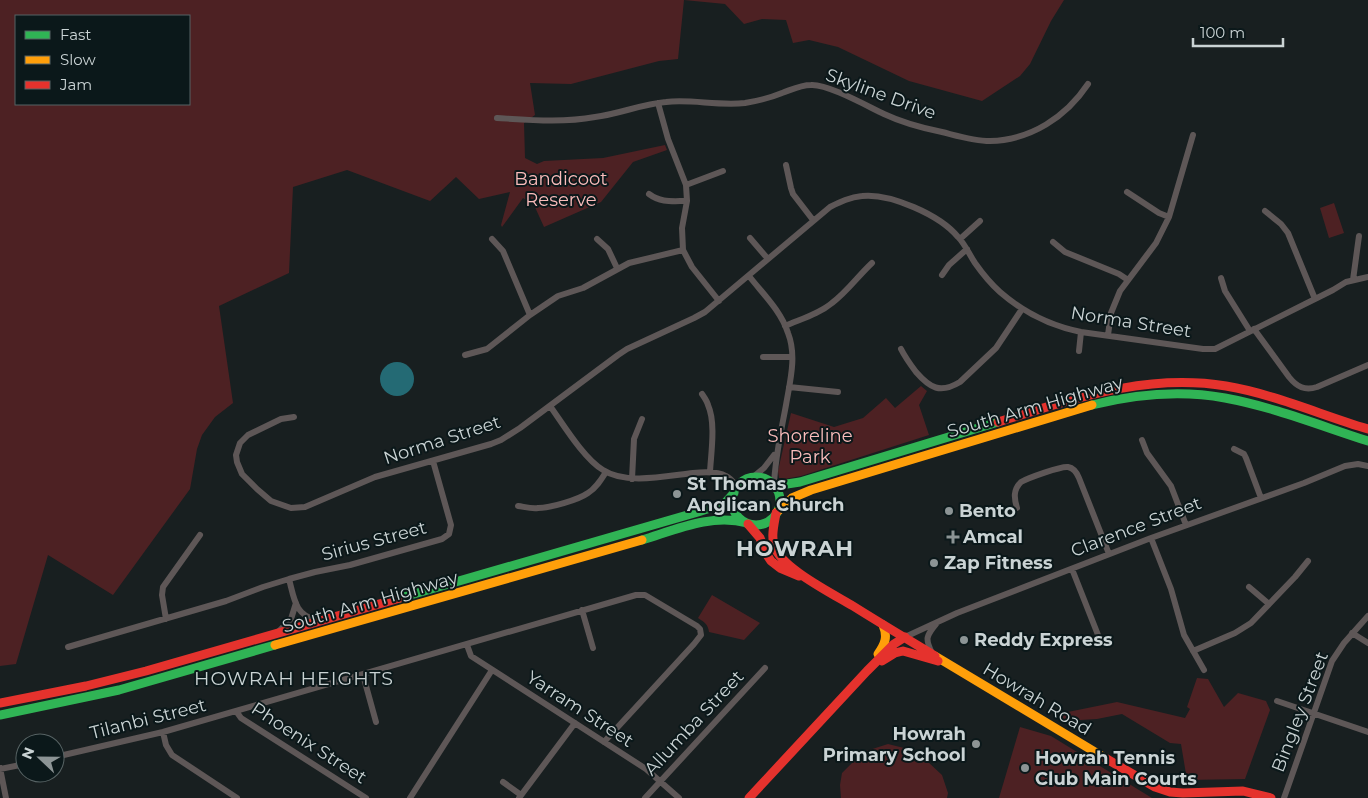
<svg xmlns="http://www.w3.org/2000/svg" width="1368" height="798" font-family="Montserrat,sans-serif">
<rect width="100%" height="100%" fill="#181f20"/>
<path fill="#4d2123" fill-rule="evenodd" d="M0,0h1064l-13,21 -21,43 -10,12 -38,25 -73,-20 -71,-34 -29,-7 -16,3 -7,-23 -24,-1 -18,5 -19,-20 -41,-4 -6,59 -19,2 -88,23 -41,-1 5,32 -11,8 1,35 12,6 7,-3 59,-3 62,-13 2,5 -34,12 -32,40 -57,25 -10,-22 -11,-7 -21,29 -1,-2 9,-33 -31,7 -23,-22 -26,24 -83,-31 -54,17 -4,86 -70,33 14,97 -18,14 -13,18 -5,14 -7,40 -77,106 -65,-40 -32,109 -16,2zM16,16h173v88h-173z
M1334,203l10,30 -15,5 -9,-30z
M921,386l6,5 -8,14 10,30 -128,41 -17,3 -5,-1 -1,-7 13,-58 43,14 29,-9 23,-20 9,10z
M712,595l48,28 -16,17 -35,-8c-1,-8 -5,-10 -11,-14z
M1197,678l11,1 16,28 14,-14 28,8 4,9 -25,69 -58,1 -6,-36 -11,-1 -48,-29 -25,5 -34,2 -10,-6 64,-13 68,16 5,-9 -3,-2z
M1020,727l31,9 101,62h-153z
M888,744l20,5 19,12 15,14 6,18 -1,5h-106l-1,-13 2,-12 21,-21z"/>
<path fill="#246a74" d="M380 379a17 17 0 1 1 34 0a17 17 0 1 1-34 0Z"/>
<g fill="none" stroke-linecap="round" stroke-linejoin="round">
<path stroke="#5e5757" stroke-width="6" d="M658,103l10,36 18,46 1,16 -5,27 1,22 9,17 27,34
M497,118c33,2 66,5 98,-1 24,-3 47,-13 71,-15 25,-3 52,4 79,1 12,-2 25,-5 37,-10 9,-3 18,-8 29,-8 17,-1 56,21 73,29 19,9 38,14 58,18 16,4 32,9 48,9 41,-1 76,-24 98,-57
M786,165l5,23 2,6 20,26
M686,185l37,-14
M1127,192l32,21 10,4
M649,194c12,9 23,7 38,7
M1265,211l16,13 7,9 27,66
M750,238l18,21
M492,239l11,12 27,64
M597,239l11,10 9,19
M960,239l20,-18
M1053,242l12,10 54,22 9,6
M942,275l7,-10 18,-16
M749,276c14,18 32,35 39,57 9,23 2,48 -2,72 -5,27 -11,53 -12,80
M1221,278l4,13 25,40
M1353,280l6,-44
M785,326c16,-7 34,-12 47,-23 15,-11 26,-27 40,-40
M1254,329l35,48c8,10 16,14 28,10l51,-22
M1108,335l3,-22 9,-22 36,-48 13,-26 24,-82
M901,349c4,8 9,15 15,23 14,16 24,22 44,10l36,-34 26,-39
M1079,351l2,-19
M465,355l22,-6 43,-34 28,-19 25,-8 46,-25 54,-13
M763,357h29
M789,387l49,5
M702,394c2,3 5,7 6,11 8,18 3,48 2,67
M550,406c13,18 34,53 53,64 23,15 63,6 90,3 10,-1 24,-2 33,3 5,2 8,7 11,11
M294,417l-13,2 -33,16 -8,8 -4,12 1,7 5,12 15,15 14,12 20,7 14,-1 70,-30 116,-33 10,-4 19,-12 98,-73 9,-6 67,-31 11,-6 125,-105c10,-5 20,-10 32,-11 28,-3 78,19 96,41 7,7 11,17 17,26 7,10 15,20 25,29 23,20 51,34 81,40l122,17h12l118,-59 13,-8 22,-5
M1142,440l5,13 24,33 15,39
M1234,449l10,5 2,4 15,40
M753,477l11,-9 10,-13
M632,479l2,-40 8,-20
M518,506c7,1 14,3 20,2 12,0 40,-8 50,-15 8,-5 13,-13 18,-21
M1017,508c-3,-10 -4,-18 4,-26 7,-4 40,-16 47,-15 6,1 9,6 11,11l30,76
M1151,538l20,51 13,46 20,35
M1072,569l28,71
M289,579c5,19 6,37 28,41
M1249,587l20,17
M582,610l11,38
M166,619l-4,-24 1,-8 37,-52
M279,631l12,-12 5,-16
M1352,633l16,10
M905,637l52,-24 194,-75 153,-55 41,-17 13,-2 10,2
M467,645l4,11 175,113 33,29
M68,647l158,-46 37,-14 26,-8 26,-7 35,-7 92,-26 7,-5 2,-9 -18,-64
M1193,651l42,-18 16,-10 44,-46 13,-16
M932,653c-7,-14 -6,-17 4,-29
M363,675l13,47
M1277,701l91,31
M236,711l5,7 125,80
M163,732l3,13 6,10 65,43
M55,757l108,-25 473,-137h9l52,31 3,3 1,6 -7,9 -90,98
M0,768l6,30
M0,769l25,-5
M503,782l18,13
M410,798l82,-128
M519,798l56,-75
M645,798l120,-130
M1284,798l48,-137 12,-18 24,-27"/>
<path stroke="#30b455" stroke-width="9" d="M1092,405c44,-11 89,-15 133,-7 49,9 96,28 143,43
M732 501a24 24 0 1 1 48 0a24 24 0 1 1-48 0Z
M774,486l26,-4 198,-60
M642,540c33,-10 70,-27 105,-17
M400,598l298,-86 27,-9 9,-10
M0,715l119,-25 156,-45"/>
<path stroke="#ff9f0a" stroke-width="9" d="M777,512l15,-14 19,-8 281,-85
M275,645l367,-105
M878,654c7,-10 10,-17 5,-29
M935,656l170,102"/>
<path stroke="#e5322d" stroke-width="9" d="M998,422c76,-23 147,-49 228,-36 48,8 95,29 142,43
M776,513c-2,12 -6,26 0,37 10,20 57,44 77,56 27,17 54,33 82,50
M748,524l12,14 7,17 4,6 9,7 19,8
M882,661l13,-8 8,-2 35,10
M0,703l86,-17 60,-15 254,-73
M1105,758l50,29 15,5 13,1 60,-2 28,7
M749,798l118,-127 27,-27 11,-7"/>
</g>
<g fill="#8c9495" stroke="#0b181a" stroke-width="2">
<circle cx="677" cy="494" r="5"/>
<circle cx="949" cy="511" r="5"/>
<path d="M950.5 529.5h5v5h5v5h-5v5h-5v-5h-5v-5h5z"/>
<circle cx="934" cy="563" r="5"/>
<circle cx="964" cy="640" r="5"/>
<circle cx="976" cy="744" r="5"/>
<circle cx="1025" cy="768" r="5"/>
</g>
<g text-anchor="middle" stroke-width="4" stroke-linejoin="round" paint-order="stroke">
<g font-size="18" fill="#cad3d4" stroke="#0b181a">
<text transform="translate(881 94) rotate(20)" y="6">Skyline Drive</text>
<text transform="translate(1131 322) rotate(9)" y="6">Norma Street</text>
<text transform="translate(1035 407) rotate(-16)" y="6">South Arm Highway</text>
<text transform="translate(442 440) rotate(-18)" y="6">Norma Street</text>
<text transform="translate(1136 527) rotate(-21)" y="6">Clarence Street</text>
<text transform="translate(374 541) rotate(-15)" y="6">Sirius Street</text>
<text transform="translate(370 602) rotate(-16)" y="6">South Arm Highway</text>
<text transform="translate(1037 699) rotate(31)" y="6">Howrah Road</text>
<text transform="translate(580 709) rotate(33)" y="6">Yarram Street</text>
<text transform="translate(1300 712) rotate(-69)" y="6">Bingley Street</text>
<text transform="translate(148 719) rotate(-14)" y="6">Tilanbi Street</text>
<text transform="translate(694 723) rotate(-47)" y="6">Allumba Street</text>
<text transform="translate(309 743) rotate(33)" y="6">Phoenix Street</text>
</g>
<g font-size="18" fill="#fbbcbb" stroke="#0b181a">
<text x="561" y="185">Bandicoot<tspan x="561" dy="21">Reserve</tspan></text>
<text x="810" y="442">Shoreline<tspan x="810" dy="21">Park</tspan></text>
</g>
<g font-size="18" font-weight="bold" fill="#cad3d4" stroke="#0b181a" text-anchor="start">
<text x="687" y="490">St Thomas<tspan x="687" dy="21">Anglican Church</tspan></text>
<text x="959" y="517">Bento</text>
<text x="963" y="543">Amcal</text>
<text x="944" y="569">Zap Fitness</text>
<text x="974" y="646">Reddy Express</text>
<text x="966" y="740" text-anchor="end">Howrah<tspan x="966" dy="21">Primary School</tspan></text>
<text x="1035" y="764">Howrah Tennis<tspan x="1035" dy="21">Club Main Courts</tspan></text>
</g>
<g font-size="19" letter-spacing="1" fill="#cad3d4" stroke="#0b181a">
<text x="294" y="685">HOWRAH HEIGHTS</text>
</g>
<g font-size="22" font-weight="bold" letter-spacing="1" fill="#cad3d4" stroke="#0b181a">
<text x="795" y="556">HOWRAH</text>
</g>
</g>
<rect x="15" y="15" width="175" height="90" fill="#0b181a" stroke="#576364"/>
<rect x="25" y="31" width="25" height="8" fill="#30b455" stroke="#576364"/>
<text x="60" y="40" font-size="15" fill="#cad3d4">Fast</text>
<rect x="25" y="56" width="25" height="8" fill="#ff9f0a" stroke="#576364"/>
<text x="60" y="65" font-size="15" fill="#cad3d4">Slow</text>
<rect x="25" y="81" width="25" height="8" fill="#e5322d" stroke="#576364"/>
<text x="60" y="90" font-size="15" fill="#cad3d4">Jam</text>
<g transform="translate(40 758) rotate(292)"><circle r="24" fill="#0b181a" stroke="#576364"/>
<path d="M0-4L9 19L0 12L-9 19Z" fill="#8c9495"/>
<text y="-8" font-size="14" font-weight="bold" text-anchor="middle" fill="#cad3d4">N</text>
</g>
<path d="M1193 38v8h90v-8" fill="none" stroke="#cad3d4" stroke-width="2.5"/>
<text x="1200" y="38" font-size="15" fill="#cad3d4" stroke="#0b181a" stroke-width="4" paint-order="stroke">100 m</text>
</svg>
